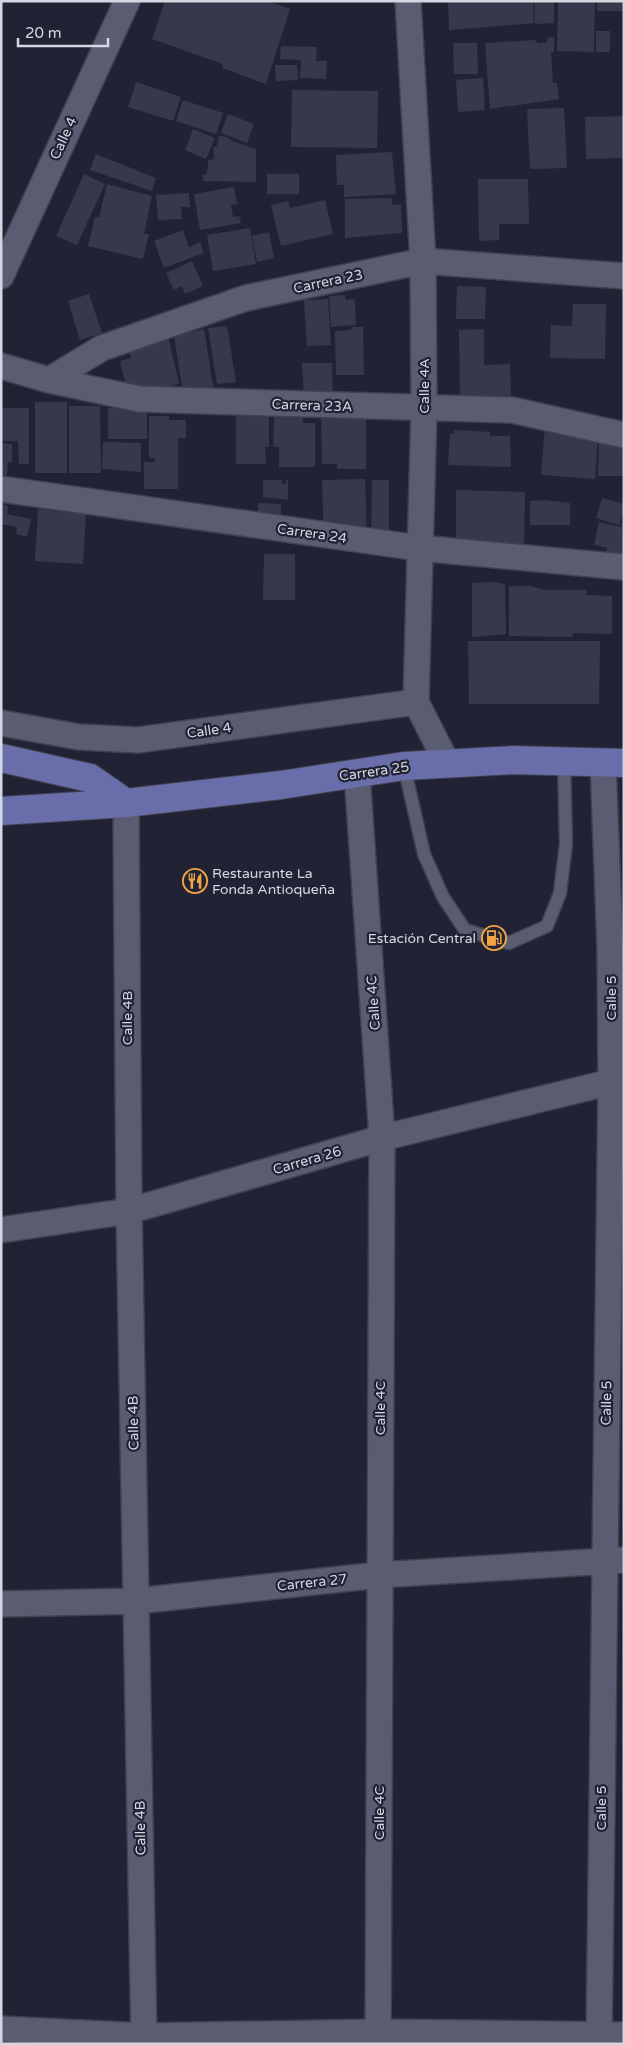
<svg xmlns="http://www.w3.org/2000/svg" width="625" height="2045" font-family="'Varela Round',sans-serif">
<rect width="100%" height="100%" fill="#212335"/>
<path fill="#36394c" d="M165,1h103l22,8 -24,75 -44,-16 1,-4 -71,-25z
M448,1h85l1,22 -85,7z
M534,1h20v22l-19,1z
M558,1h37l-1,51 -37,-1z
M597,1h27v10h-27z
M596,31h14v21h-14z
M554,37v15h-3l2,31h4l2,16 -69,10 -5,-66 51,-3 1,3h4l6,-1v-4z
M453,43h24l1,31h-24z
M281,46l36,1 -1,14h11l-1,18 -26,-1 1,-18 -21,-1z
M275,65h22l1,15 -22,1z
M483,78l2,32 -27,2 -2,-32z
M136,82l45,15 -8,24 -45,-14z
M292,90l86,1 -1,57 -86,-1z
M183,100l40,13 -7,21 -40,-13z
M564,108l3,60 -37,1 -3,-60z
M228,114l26,10 -7,19 -26,-10z
M624,116l-1,42 -37,1 -1,-42z
M193,129l22,9 -9,21 -21,-9z
M219,136l8,1 5,4 24,8v33l-53,-1v-6h3l2,-7v-8l6,-1 -1,-12h4z
M392,152l4,42 -52,3v-12h-7l-1,-30z
M96,154l60,24 -4,13 -62,-21z
M84,174l21,10 -28,61 -21,-9z
M267,174h32v20h-32z
M478,179h50l1,45h-30v16l-20,1z
M107,184l45,12 -8,38h5l-6,25 -55,-13 7,-29 4,1z
M234,187l3,17 -6,1 2,12 6,-1 2,7 -41,7 -6,-36z
M189,193l1,14h-9l1,12 -24,1 -2,-25z
M392,198v7l9,-1 1,29 -57,5v-39z
M325,200l8,34 -52,12 -10,-41 17,-4 2,7z
M250,228l6,36 -43,7 -6,-36z
M183,230l6,17 11,-5 4,11 -40,15 -10,-27z
M269,232l5,26 -17,4 -5,-26z
M192,261l11,25 -18,8 -3,-8 -8,4 -8,-17z
M457,286l29,1 -1,32h-29z
M89,294l13,39 -22,7 -12,-39z
M345,295l1,5 9,-1 1,26 -25,2 -2,-31z
M328,299l3,46 -24,1 -3,-46z
M573,304h33l-1,55 -55,-1 1,-33 21,1z
M227,326l9,56 -19,2 -9,-56z
M353,327h10l1,48h-28l-1,-44 15,-1z
M204,329l10,63 -31,1 -9,-57z
M484,329v36l26,-1 1,32 -51,1 -1,-67z
M169,340l10,44 -51,11 -8,-34 11,-3 -2,-9z
M302,363h30l1,34 -29,1z
M35,402h32v71h-32z
M69,406h31l1,67h-32z
M1,408h28v56h-10l-1,-23h-17z
M108,408h39v31h-39z
M149,416h20v4h17v18h-8v51h-34v-27h11v-4h-6z
M236,416h33v31h-4l1,17h-30z
M321,416h45v53h-29v-5h-15z
M274,417h29v6h12v44h-36v-20h-6z
M545,426l53,11 -3,42 -54,-4z
M454,430l36,2v4h20l1,31 -63,-2 2,-32 4,1z
M103,442l38,1v29l-39,-3z
M1,443l11,1v18h-4l-1,13h-6z
M599,443h25v33h-26z
M365,479l2,62 -43,1 -2,-62z
M263,480h19v4h4v-4h2v20l-25,-3z
M372,480h17v56h-18z
M456,490l69,2 -1,58 -68,-1z
M602,498l22,6v14l-2,-1 -3,8 -23,-7z
M545,500l25,3v22h-40v-24z
M258,503l23,1v24h-23z
M1,504l7,2 -1,8 24,5 -4,18 -11,-3 1,-7 -16,-3z
M38,509l48,5 -3,50 -48,-3z
M622,521l2,37 -18,-4 1,-6 -13,-3 5,-23 22,5z
M264,554h31v46h-32z
M492,582l13,2 1,50 -34,3v-54z
M509,586h22l13,4h43l-1,5 26,1v38l-39,-1v4l-64,-1z
M468,641h132l-1,63h-130z"/>
<g fill="none" stroke-linecap="round" stroke-linejoin="round">
<defs>
<path id="service" d="M404,766l20,88 19,43 22,33 44,13 38,-17 13,-33 6,-49 -2,-83"/>
<path id="minor" d="M408,1l15,260 1,148 -8,293 31,61
M1,276l126,-275
M1,366l48,14 90,19 373,11 112,25
M49,380l53,-32 144,-50 177,-37 201,15
M1,489l418,59 205,19
M1,723l78,14 59,3 278,-38
M357,773l25,365 -4,906
M126,803l3,408 15,833
M1,1230l128,-19 253,-73 229,-56
M1,1604l135,-3 243,-26 245,-15
M1,2029l143,7 235,-4 245,3
M599,2044l12,-962 -1,-135 -7,-185"/>
<path id="primary" d="M1,758l89,20 36,25
M1,811l125,-8 155,-18 123,-19 109,-6 111,3"/>
</defs>
<use href="#service" stroke="#3f414f" stroke-width="15"/>
<use href="#minor" stroke="#3f414f" stroke-width="28"/>
<use href="#primary" stroke="#3f414f" stroke-width="30"/>
<use href="#service" stroke="#5a5d72" stroke-width="12"/>
<use href="#minor" stroke="#5a5d72" stroke-width="25"/>
<use href="#primary" stroke="#696eaa" stroke-width="28"/>
</g>
<defs>
<symbol id="restaurant-ring" viewBox="-11 -11 22 22"><circle r="9.5" fill="#212335" stroke="#f2a542" stroke-width="1.5"/><path d="M-5-6h1v4h1v-4h1v4h1v-4h1v5L-1.5 .5V6h-2V.5L-5-1ZM5-6V6H3V1.5H1.5Q1.5-4 5-6Z" fill="#f2a542"/></symbol>
<symbol id="fuel-ring" viewBox="-11 -11 22 22"><circle r="9.5" fill="#212335" stroke="#f2a542" stroke-width="1.5"/><path d="M-5.5-6h7V0h2V4h1.3V-2.5L3-4.5l.8-.8L6-3V5H2.5V1h-1V6h-7ZM-4.2-4.7v3.2H.2V-4.7Z" fill="#f2a542"/></symbol>
</defs>
<g fill-rule="evenodd">
<use href="#restaurant-ring" x="181" y="867" width="28" height="28"/>
<use href="#fuel-ring" x="480" y="924" width="28" height="28"/>
</g>
<g text-anchor="middle" stroke-width="4.5" stroke-linejoin="round" paint-order="stroke">
<g font-size="14" fill="#d4d6e2" stroke="#212335">
<text transform="translate(63 138) rotate(-65)" y="5">Calle 4</text>
<text transform="translate(328 281) rotate(-12)" y="5">Carrera 23</text>
<text transform="translate(424 386) rotate(-90)" y="5">Calle 4A</text>
<text transform="translate(312 405) rotate(2)" y="5">Carrera 23A</text>
<text transform="translate(312 533) rotate(8)" y="5">Carrera 24</text>
<text transform="translate(209 730) rotate(-8)" y="5">Calle 4</text>
<text transform="translate(374 771) rotate(-8)" y="5">Carrera 25</text>
<text transform="translate(611 998) rotate(-90)" y="5">Calle 5</text>
<text transform="translate(373 1003) rotate(-94)" y="5">Calle 4C</text>
<text transform="translate(127 1018) rotate(-90)" y="5">Calle 4B</text>
<text transform="translate(307 1160) rotate(-16)" y="5">Carrera 26</text>
<text transform="translate(606 1403) rotate(-89)" y="5">Calle 5</text>
<text transform="translate(380 1408) rotate(-90)" y="5">Calle 4C</text>
<text transform="translate(133 1423) rotate(-91)" y="5">Calle 4B</text>
<text transform="translate(312 1582) rotate(-6)" y="5">Carrera 27</text>
<text transform="translate(601 1808) rotate(-90)" y="5">Calle 5</text>
<text transform="translate(379 1813) rotate(-90)" y="5">Calle 4C</text>
<text transform="translate(140 1828) rotate(-91)" y="5">Calle 4B</text>
</g>
<g font-size="14" fill="#d4d6e2" stroke="#212335" text-anchor="start">
<text x="212" y="878">Restaurante La<tspan x="212" dy="16">Fonda Antioqueña</tspan></text>
<text x="476" y="943" text-anchor="end">Estación Central</text>
</g>
</g>
<rect width="625" height="2045" fill="none" stroke="#d4d6e2" stroke-width="5"/>
<path d="M18 38v8h90v-8" fill="none" stroke="#d4d6e2" stroke-width="2.5"/>
<text x="25" y="38" font-size="15" fill="#d4d6e2" stroke="#212335" stroke-width="4" paint-order="stroke">20 m</text>
</svg>
